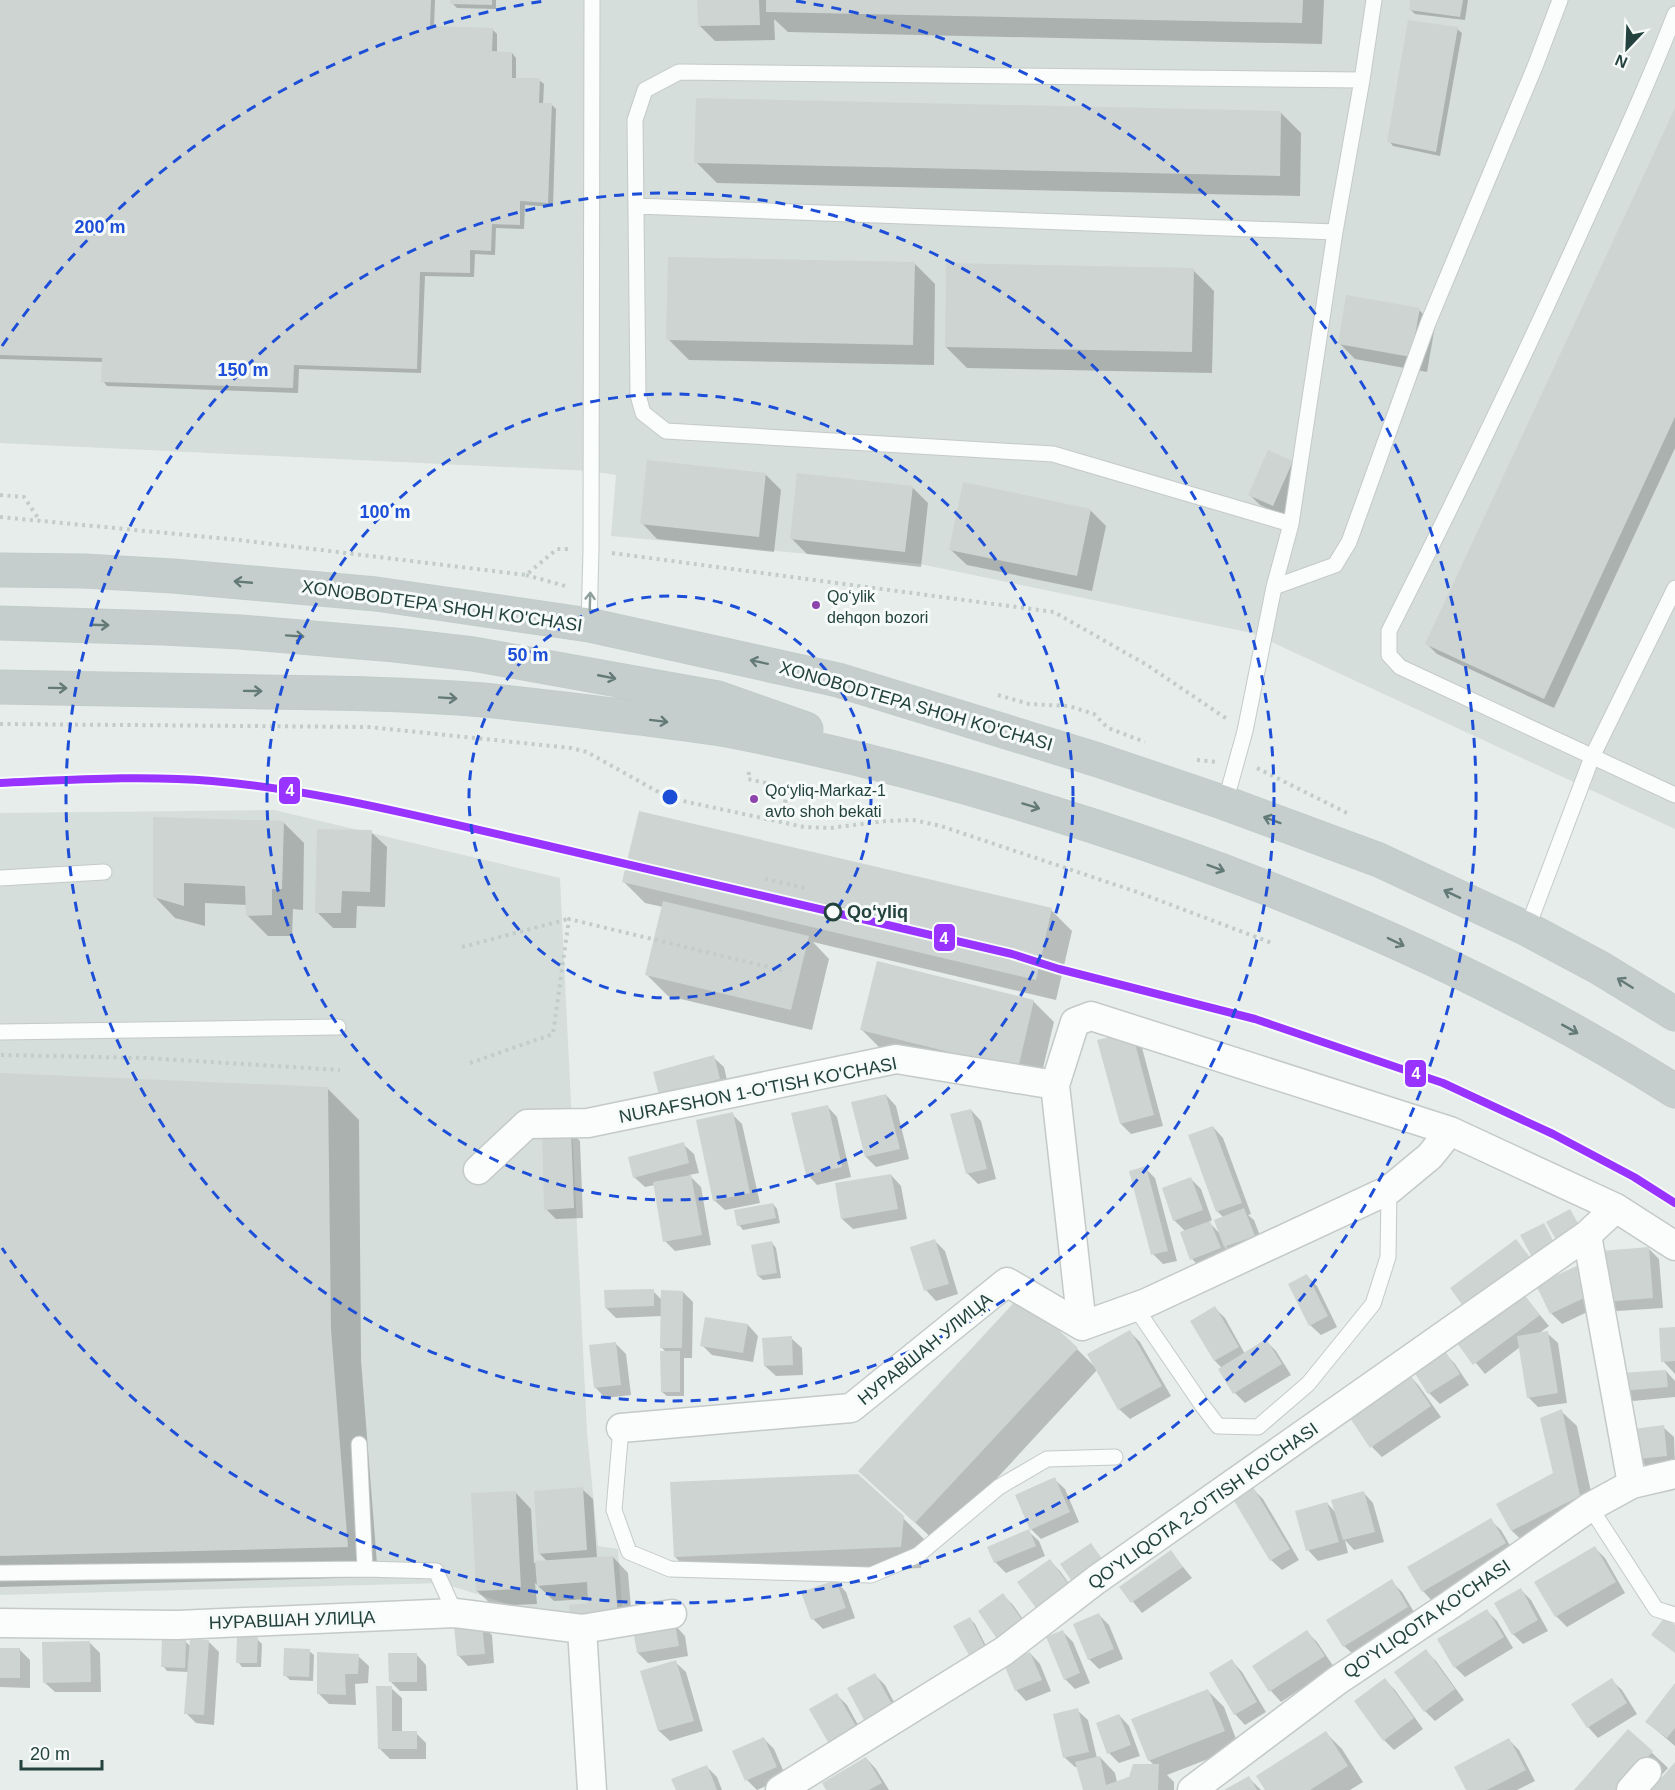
<svg xmlns="http://www.w3.org/2000/svg" width="1675" height="1790" font-family="Arial,sans-serif">
<rect width="100%" height="100%" fill="#e7edeb"/>
<path fill="#d5dedb" d="M0,0h1675v829l-423,-196 -332,-69 -309,-28 5,-61 -26,-4 -590,-28z
M274,810l286,68 27,554 11,114 20,3 5,71 -53,4 -128,-41 -442,12v-782z"/>
<path fill="#0003" d="M0,0h435l-1,27 58,2 5,5v19h15l4,5v21l23,1 5,4 -1,20h8l5,5 -3,98 -28,-2 -1,24 -28,-1 -1,27 -20,-1 -1,23 -49,-1 -4,97 -122,-4 -1,24 -191,-7 -4,-5v-19l-103,-3z
M452,0h44v9l-39,-1 -5,-5z
M699,0h625l-2,44 -534,-12 -14,-13 1,21 -60,1 -16,-16z
M1412,0h56l-3,20 -50,-6 -5,-5z
M1457,29l5,4 -22,123 -47,-10 -4,-5z
M1675,111v337l-121,260 -117,-54 -10,-10z
M1280,112l21,21 -1,63 -583,-13 -21,-21z
M914,263l21,21 -1,81 -245,-5 -21,-21z
M1193,270l21,21 -2,82 -245,-5 -21,-21z
M1419,310l16,16 -8,46 -72,-13 -16,-16z
M1269,452l23,11 11,10 -19,43 -24,-11 -10,-10z
M765,474l16,16 -7,62 -117,-13 -15,-16z
M913,488l15,15 -7,64 -114,-13 -16,-16z
M1090,510l16,16 -14,65 -125,-26 -16,-15z
M283,822l21,21 -1,67 -10,-1 -1,27h-24l-21,-21v-10l-42,-2v23l-30,-8 -21,-22z
M371,832l16,15 -2,60 -28,-1 -1,22h-23l-16,-16z
M624,882l427,28 21,21 -16,69 -243,-58 16,17 -17,71 -144,-34 -21,-21 16,-68 -18,-4z
M1033,1001l21,21 -16,67 -155,-38 -21,-21z
M1099,1041l42,3 22,82 -32,8 -10,-10z
M713,1057l11,10 5,22 -69,5z
M0,1075l328,14 31,31 2,240 17,217 -378,10z
M886,1095l10,11 13,53 -33,8 -10,-10z
M827,1106l10,11 14,60 -34,8 -10,-11z
M971,1110l10,11 15,58 -18,5 -11,-11z
M732,1114l10,10 18,79 -35,7 -11,-10z
M1213,1127l10,11 28,76 -3,1 6,5 10,26 -28,11 -11,-11 5,13 -28,10 -10,-10 -6,-27 -12,-12 17,-41 10,10 11,31 -3,2 11,12 4,-16 -6,-6 -29,-76z
M570,1131l10,10 3,77 -27,1 -10,-10z
M683,1144l11,10 5,19 -10,2 12,12 10,58 -36,6 -10,-10 -10,-56 -10,2 -11,-10z
M1145,1168l10,10 22,83 -14,3 -10,-10z
M891,1175l10,11 6,33 -54,10 -11,-10z
M773,1204l4,5 3,14 -37,7 -4,-5z
M935,1241l10,10 13,43 -22,7 -10,-11z
M772,1243l4,5 5,30 -18,2 -5,-4z
M1648,1248l11,11 4,49 -46,3 -10,-10z
M1581,1266l23,38 -42,20 -11,-11z
M1307,1276l10,10 20,41 -16,8 -11,-10z
M653,1291l9,9 21,-8 10,10 -1,56h-8v38h-17l-5,-4 5,-39 -6,-6 1,-31 -46,2 -10,-10z
M1520,1291l29,35 -11,8 9,-1 11,10 9,60 -29,4 -10,-10 -8,-50 -35,27 -29,-35z
M1215,1308l10,10 20,36 21,-13 10,10 15,24 -46,28 -10,-10 -13,-25 -7,-7 -23,-40z
M748,1325l10,11 -5,26 -41,-7 -10,-10z
M1675,1329v45l-12,-13z
M1130,1332l10,10 31,54 -41,23 -11,-10 -22,-39 -160,173 -77,-72 217,-122 18,18z
M791,1338l11,10 1,27 -27,1 -11,-10z
M616,1344l10,10 5,41 -26,3 -10,-11z
M1445,1353l10,11 14,21 -29,19 -11,-11 -13,-21z
M1666,1371l9,10v16l-42,4 -11,-11z
M1409,1375l10,11 22,31 -59,40 -10,-10z
M1561,1411l16,15 18,85 -67,35 -16,-15 -14,-26 57,-31z
M1663,1427l11,10 1,29 -27,2 -10,-10z
M1054,1479l11,10 14,33 -38,17 -10,-10z
M582,1489l11,10 4,59 16,-1 15,16 5,59 42,-7 10,11 3,20 -40,7 -10,-10 -3,-20 -48,3 -16,-16 -1,-14 20,-1 -1,-6 -35,2 -19,-18 2,21 -44,2 -16,-15 -5,-96 44,-2 15,16 3,54 14,-1 -9,-9 -4,-61z
M1253,1489l10,10 36,61 -17,10 -11,-10z
M1363,1492l10,11 11,39 -30,8 -9,-10 3,13 -30,8 -10,-11 19,-47 9,10z
M903,1518l21,21 -3,29 -225,10 -21,-21z
M1490,1520l11,10 14,24 -82,48 -10,-11z
M1028,1531l11,10 6,15 -39,17 -11,-11z
M1595,1548l10,10 20,35 -58,34 -11,-11 -20,-34z
M1171,1552l21,26 -50,35 -21,-26z
M1050,1561l10,10 23,32z
M836,1581l10,11 9,26 -32,11 -10,-10z
M1391,1581l11,11 15,25 -62,39 -11,-10z
M1521,1590l10,10 17,31 -25,13 -10,-10z
M1003,1595l10,10 21,30 -54,-24z
M1487,1611l10,10 16,27 -48,29 -10,-10z
M1099,1615l10,10 14,34 -24,10 -10,-10z
M970,1619l5,5 15,30 -19,2z
M481,1625l11,10 2,28 -26,3 -10,-11z
M1062,1631l11,11 17,41 -15,6 -10,-10z
M1307,1632l10,10 17,25 -53,35 -10,-11 -17,-25z
M257,1639l5,5 -1,23h-19l-4,-5z
M185,1641l6,6 18,-5 10,10 -5,73 -18,-2 -10,-10 3,-41 -22,-1 -4,-5z
M90,1643l10,10 1,39h-46l-11,-10z
M0,1649l20,1 10,10v28l-30,-1z
M309,1651l5,4 -1,26 -23,-1 -5,-5z
M1425,1651l11,10 28,39 -29,21 -10,-10z
M1030,1653l10,11 11,27 -25,10 -10,-11z
M416,1654l10,11 1,26h-27l-10,-10z
M358,1656l11,10 -1,17 -13,1 1,21 -27,-1 -10,-10z
M1232,1661l10,11 24,40 -21,13 -10,-11 -24,-40z
M675,1662l11,10 17,59 -33,10 -11,-10 -17,-59z
M874,1674l11,11 18,34 -25,14z
M1385,1680l10,10 28,39 -29,21 -10,-10 -28,-39z
M1611,1680l11,10 15,24 -39,24 -10,-11 -15,-23z
M1675,1686v60l-28,-24z
M391,1688l11,10v34l14,1 10,10v16h-36l-11,-11z
M1208,1691l16,16 15,40 -72,28 7,7v8h-90l-6,-23h-3l-11,-10 13,-47 11,10 9,38 3,-1 15,16 2,9 38,-16 -6,-6z
M837,1695l10,10 19,34 -25,14z
M1119,1715l10,11 11,30 -21,7 -10,-10z
M1629,1731l39,37 -20,22h-72z
M1326,1733l16,16 21,33 -13,8h-83z
M764,1739l10,10 12,28 -29,13 -10,-10z
M1509,1740l10,10 16,31 -18,9h-49z
M866,1758l10,11 13,21h-61z
M707,1767l10,10 5,13h-45z
M1249,1778l12,12h-34z"/>
<path fill="#ced4d2" d="M0,0h431l-1,26 63,2 -1,23 20,1v26h28l-1,25h13l-4,100 -28,-2v24l-28,-1 -1,27 -21,-1v23l-50,-1 -3,97 -123,-4 -1,23 -192,-6 1,-24 -102,-3z
M450,0h42v5l-42,-1z
M697,0h62l1,25 -62,1z
M766,0h537l-1,23 -536,-11z
M1410,0h53l-3,17 -51,-7z
M1408,20l50,7 -22,125 -49,-10z
M696,98l585,13 -1,65 -586,-13z
M1675,108v309l-131,282 -119,-55z
M668,257l247,5 -2,83 -247,-5z
M946,263l248,5 -2,84 -247,-5z
M1346,295l74,13 -9,49 -73,-13z
M1268,450l25,11 -20,45 -25,-11z
M647,460l119,13 -7,64 -119,-13z
M797,473l116,13 -8,66 -115,-13z
M963,482l128,27 -14,67 -128,-26z
M639,811l413,97 -16,72 -414,-98z
M153,817l131,4 -2,68h-10v26l-26,1 -1,-30 -61,-3v23l-31,-9z
M317,829l55,1 -2,62 -28,-1 -1,22h-26z
M663,901l146,35 -18,74 -146,-35z
M877,961l157,39 -16,69 -158,-39z
M1132,1032l22,83 -34,9 -23,-84z
M714,1055l6,24 -61,16 -6,-23z
M0,1073l328,14 3,242 17,218 -348,9z
M886,1094l14,55 -35,8 -14,-55z
M828,1105l14,62 -36,8 -15,-62z
M971,1109l16,60 -21,5 -16,-60z
M733,1112l17,81 -37,8 -17,-81z
M1213,1126l29,77 -26,9 -28,-77z
M571,1129l3,79 -30,2 -2,-80z
M684,1142l5,21 -56,15 -5,-21z
M1146,1166l22,85 -17,4 -22,-84z
M891,1174l7,35 -57,10 -6,-36z
M691,1175l11,60 -39,7 -10,-60z
M1191,1177l12,33 -30,11 -11,-33z
M773,1203l3,15 -39,8 -3,-16z
M1244,1208l11,28 -31,11 -10,-27z
M1570,1209l13,23 -24,13 -13,-23z
M1210,1221l11,27 -31,12 -10,-28z
M1544,1223l12,23 -23,13 -13,-24z
M935,1239l14,45 -25,7 -14,-44z
M1516,1239l16,21 -66,50 -16,-22z
M772,1241l5,32 -20,3 -6,-31z
M1649,1247l4,51 -48,4 -4,-51z
M1581,1264l14,29 -45,21 -14,-29z
M1307,1274l21,42 -19,10 -21,-42z
M654,1289v17l-49,2 -1,-18z
M1520,1289l20,26 -67,50 -19,-26z
M661,1290l22,1 -1,57h-22z
M1021,1295l57,53 -163,175 -57,-52z
M1215,1306l24,41 -25,14 -24,-40z
M705,1317l43,7 -5,29 -43,-7z
M1675,1327v34l-14,1 -2,-34z
M1130,1330l32,56 -44,24 -31,-56z
M1548,1331l10,62 -31,5 -10,-62z
M792,1336l1,29 -29,1 -2,-28z
M1266,1339l16,25 -49,30 -15,-25z
M616,1342l5,43 -27,3 -5,-43z
M660,1351h20v41h-19z
M1445,1351l15,23 -32,20 -14,-22z
M1666,1370l2,17 -47,4 -1,-18z
M1409,1374l22,32 -61,42 -22,-33z
M1562,1409l18,87 -69,35 -15,-27 57,-31 -13,-55z
M1664,1425l3,31 -30,3 -4,-30z
M858,1474l46,42 -3,31 -227,10 -4,-75z
M1055,1477l15,35 -40,18 -15,-35z
M583,1487l4,63 -49,4 -4,-63z
M1253,1487l37,62 -20,12 -37,-62z
M516,1491l5,98 -45,2 -5,-98z
M1364,1491l11,41 -32,8 -12,-40z
M1327,1502l12,40 -33,9 -11,-40z
M1491,1518l15,25 -84,49 -15,-25z
M1029,1529l7,17 -42,17 -7,-16z
M1091,1543l16,23 -31,21 -16,-23z
M1595,1546l21,36 -61,35 -21,-35z
M1171,1550l12,17 -52,36 -12,-16z
M613,1556l5,61 -48,4 -1,-16 19,-2 -1,-21 -50,4 -2,-25z
M1050,1559l24,33 -33,23 -24,-33z
M1392,1579l16,28 -65,40 -17,-27z
M836,1580l10,28 -35,12 -10,-28z
M1521,1588l17,32 -26,15 -18,-32z
M1003,1593l22,31 -26,18 -21,-31z
M1487,1609l17,28 -50,31 -17,-29z
M1099,1613l15,36 -26,11 -15,-36z
M970,1617l16,32 -16,8 -17,-31z
M1665,1617l10,8v28l-24,-18z
M482,1623l3,31 -28,2 -3,-30z
M675,1624l4,22 -42,7 -4,-23z
M1063,1630l17,43 -16,7 -18,-43z
M1307,1630l18,26 -56,36 -17,-26z
M237,1637h21l-1,26h-21z
M162,1638l24,1 -1,29 -24,-1z
M190,1639l19,1 -5,75 -20,-1z
M90,1641l1,41 -48,1 -1,-41z
M0,1648h20v30h-20z
M284,1648l26,1 -1,28 -26,-1z
M1426,1649l29,40 -31,23 -30,-40z
M317,1652l42,2 -1,20h-13l1,21 -29,-1z
M1030,1652l12,28 -27,11 -12,-29z
M388,1653h29v29h-28z
M1232,1659l25,43 -23,13 -25,-42z
M676,1660l18,61 -36,10 -18,-60z
M875,1673l19,35 -28,16 -19,-36z
M1385,1678l29,40 -31,23 -29,-40z
M1612,1678l15,25 -40,25 -16,-24z
M1675,1683v45l-8,10 -22,-16z
M376,1686h16v45h25v18h-39z
M1208,1689l17,42 -77,30 -17,-42z
M837,1693l20,35 -28,16 -20,-35z
M1078,1708l11,44 -26,6 -10,-44z
M1119,1714l12,31 -24,9 -11,-31z
M1628,1729l25,22 -34,39h-45z
M1326,1731l22,35 -38,24h-45l-9,-14z
M764,1737l13,30 -32,14 -13,-30z
M1509,1738l17,32 -39,20h-21l-12,-23z
M1100,1756l6,29 23,-8 4,-13h26l-1,26h-75l-8,-28z
M866,1757l16,26 -13,7h-43l-4,-7z
M1675,1762v28h-24z
M707,1765l10,25h-41l-5,-11z
M1249,1776l8,14h-33z"/>
<g fill="none" stroke-linecap="round" stroke-linejoin="round">
<defs>
<path id="service" d="M1675,14c-27,71 -59,139 -90,208 -62,138 -128,274 -196,409v24l11,12 275,128
M636,206l699,26
M1291,524l-238,-70 -387,-23 -23,-18 -5,-18 -3,-275 10,-30 34,-18 683,8
M1274,587l17,-63 44,-292 27,-152 12,-80
M589,625l2,-75 1,-550
M1225,803l20,-72 29,-144 61,-22 14,-23 79,-219 108,-259 24,-64
M0,878l104,-6
M1527,929l65,-172 83,-169
M0,1032l338,-5
M1135,1307l67,98 16,21 40,1 50,-43 65,-80 15,-47 1,-67
M621,1428l-7,82 15,42 41,17 201,6 47,-20 81,-68 48,-28 68,-2
M1590,1507l66,102 19,6
M365,1569l71,2 19,42
M0,1573l365,-4 -6,-125"/>
<path id="minor" d="M478,1170l49,-46 61,-1 308,-64 159,26
M1587,1235l45,249
M1082,1326l-27,-241 20,-63 16,-6 359,115 166,77 59,38
M621,1428l230,-20 156,-126 75,44 64,-23 243,-113 41,-34 20,-25
M0,1623l177,2 278,-12 127,16 90,-15
M582,1629l10,161
M780,1790l224,-139 92,-71 441,-310 50,-35 29,-27
M1192,1790l146,-110 112,-75 140,-98 42,-23 43,-10
M1631,1790l16,-18"/>
<path id="trunk" d="M0,570l84,1 89,5 203,18 213,31 249,55 260,80 127,43 154,57 148,69 73,39 75,46
M0,623l164,5 76,4 155,13 78,9 245,44 88,31
M0,687c88,1 176,3 264,5 73,1 146,2 219,8 53,5 105,12 157,18 29,4 59,7 87,12 124,24 246,57 366,96 203,66 401,150 582,265"/>
</defs>
<use href="#service" stroke="#c4cac8" stroke-width="17"/>
<use href="#minor" stroke="#c4cac8" stroke-width="31"/>
<use href="#trunk" stroke="#c2ccca" stroke-width="35"/>
<path stroke="#c2ccca" stroke-width="4" stroke-dasharray="3 4.5" stroke-linecap="butt" d="M0,495l24,2 16,24
M0,517l239,23 287,35 31,-26h15
M612,553l442,59 93,53 80,54
M526,575l43,12
M998,695l31,9 40,2 25,8 14,14 37,14
M0,724l369,3 202,21 16,4 82,46 135,29 26,1 56,-7 27,-1 28,6 196,66 135,51
M1197,760l20,2
M1257,768l92,46
M749,772l-1,7 40,9 -7,34
M765,879l40,9
M462,947l106,-28
M1,1055l145,3 194,12
M470,1063l83,-29 16,-115 216,52"/>
<use href="#service" stroke="#fbfcfc" stroke-width="15"/>
<use href="#minor" stroke="#fbfcfc" stroke-width="28"/>
<use href="#trunk" stroke="#c5cecc" stroke-width="33"/>
<defs>
<path id="metro-1" d="M0,783c70,-3 142,-8 212,-2 105,9 208,36 311,59 163,37 326,75 489,114l47,15 196,50 188,64 110,51 81,43 41,26"/>
</defs>
<use href="#metro-1" stroke="#f6fbf9" stroke-width="12"/>
<use href="#metro-1" stroke="#93f" stroke-width="8"/>
</g>
<defs><path id="oneway-shaft" d="M-6 0H5M1.5-3L5.5 0L1.5 3" fill="none" stroke-width="1.6" stroke-linecap="round" stroke-linejoin="round" transform="scale(1.5)"/></defs>
<g stroke="#647a76">
<use href="#oneway-shaft" transform="translate(243 582) rotate(-175)"/>
<use href="#oneway-shaft" transform="translate(100 625) rotate(2)"/>
<use href="#oneway-shaft" transform="translate(295 636) rotate(4)"/>
<use href="#oneway-shaft" transform="translate(759 662) rotate(-168)"/>
<use href="#oneway-shaft" transform="translate(607 677) rotate(11)"/>
<use href="#oneway-shaft" transform="translate(58 688) rotate(1)"/>
<use href="#oneway-shaft" transform="translate(253 691) rotate(1)"/>
<use href="#oneway-shaft" transform="translate(448 698) rotate(4)"/>
<use href="#oneway-shaft" transform="translate(659 721) rotate(7)"/>
<use href="#oneway-shaft" transform="translate(1031 806) rotate(17)"/>
<use href="#oneway-shaft" transform="translate(1272 820) rotate(-160)"/>
<use href="#oneway-shaft" transform="translate(1216 868) rotate(20)"/>
<use href="#oneway-shaft" transform="translate(1452 894) rotate(-155)"/>
<use href="#oneway-shaft" transform="translate(1396 942) rotate(26)"/>
<use href="#oneway-shaft" transform="translate(1625 983) rotate(-148)"/>
<use href="#oneway-shaft" transform="translate(1570 1029) rotate(29)"/>
</g>
<use stroke="#8f9f9c" href="#oneway-shaft" transform="translate(590 601) rotate(-88)"/>
<g fill="none" stroke="#1d4ed8" stroke-width="3" stroke-dasharray="10 8">
<circle cx="670" cy="797" r="201"/>
<circle cx="670" cy="797" r="403"/>
<circle cx="670" cy="797" r="604"/>
<path d="M2 346A806 806 0 0 1 544 1M796 1A806 806 0 1 1 2 1248"/>
</g>
<g fill="#8e44ad" stroke="#f6fbf9" stroke-width="2">
<circle cx="816" cy="605" r="5"/>
<circle cx="754" cy="799" r="5"/>
</g>
<circle fill="#f6fbf9" stroke="#23423d" stroke-width="3" cx="833" cy="912" r="8"/>
<g text-anchor="middle" stroke-width="6" stroke-linejoin="round" paint-order="stroke">
<g font-size="16" fill="#23423d" stroke="#f6fbf9" text-anchor="start">
<text x="827" y="602">Qo‘ylik<tspan x="827" dy="21">dehqon bozori</tspan></text>
<text x="765" y="796">Qoʻyliq-Markaz-1<tspan x="765" dy="21">avto shoh bekati</tspan></text>
</g>
<g font-size="18" fill="#23423d" stroke="#f6fbf9">
<text transform="translate(442 606) rotate(8)" y="6">XONOBODTEPA SHOH KO'CHASI</text>
<text transform="translate(916 706) rotate(16)" y="6">XONOBODTEPA SHOH KO'CHASI</text>
<text transform="translate(758 1090) rotate(-11)" y="6">NURAFSHON 1-O'TISH KO'CHASI</text>
<text transform="translate(925 1349) rotate(-39)" y="6">НУРАВШАН УЛИЦА</text>
<text transform="translate(1203 1506) rotate(-35)" y="6">QO'YLIQOTA 2-O'TISH KO'CHASI</text>
<text transform="translate(1427 1619) rotate(-34)" y="6">QO'YLIQOTA KO'CHASI</text>
<text transform="translate(292 1620) rotate(-2)" y="6">НУРАВШАН УЛИЦА</text>
</g>
<g font-size="18" font-weight="bold" fill="#23423d" stroke="#f6fbf9" text-anchor="start">
<text x="847" y="918">Qo‘yliq</text>
</g>
</g>
<circle cx="670" cy="797" r="9" fill="#1d4ed8" stroke="#f6fbf9" stroke-width="3"/>
<g font-size="18" text-anchor="middle" font-weight="bold" fill="#1d4ed8" stroke="#f6fbf9" stroke-width="6" stroke-linejoin="round" paint-order="stroke">
<text x="100" y="233">200 m</text>
<text x="243" y="376">150 m</text>
<text x="385" y="518">100 m</text>
<text x="528" y="661">50 m</text>
</g>
<g stroke="#f6fbf9" stroke-width="2">
<rect x="278" y="776" width="23" height="29" rx="6" fill="#93f"/>
<rect x="933" y="923" width="23" height="29" rx="6" fill="#93f"/>
<rect x="1404" y="1059" width="23" height="29" rx="6" fill="#93f"/>
</g>
<g font-size="16" text-anchor="middle" font-weight="bold" fill="#fff">
<text x="290" y="796">4</text>
<text x="944" y="944">4</text>
<text x="1416" y="1079">4</text>
</g>
<g transform="translate(1627 48) rotate(203)" stroke="#f6fbf9" stroke-width="4.5" paint-order="stroke">
<path d="M0-4.5L10 22L0 15L-10 22Z" fill="#23423d"/>
<text y="-9" font-size="16" font-weight="bold" text-anchor="middle" fill="#23423d">N</text>
</g>
<path d="M21 1760v9h81v-9" fill="none" stroke="#23423d" stroke-width="3"/>
<text x="30" y="1760" font-size="18" fill="#23423d" stroke="#f6fbf9" stroke-width="4.5" paint-order="stroke">20 m</text>
</svg>
